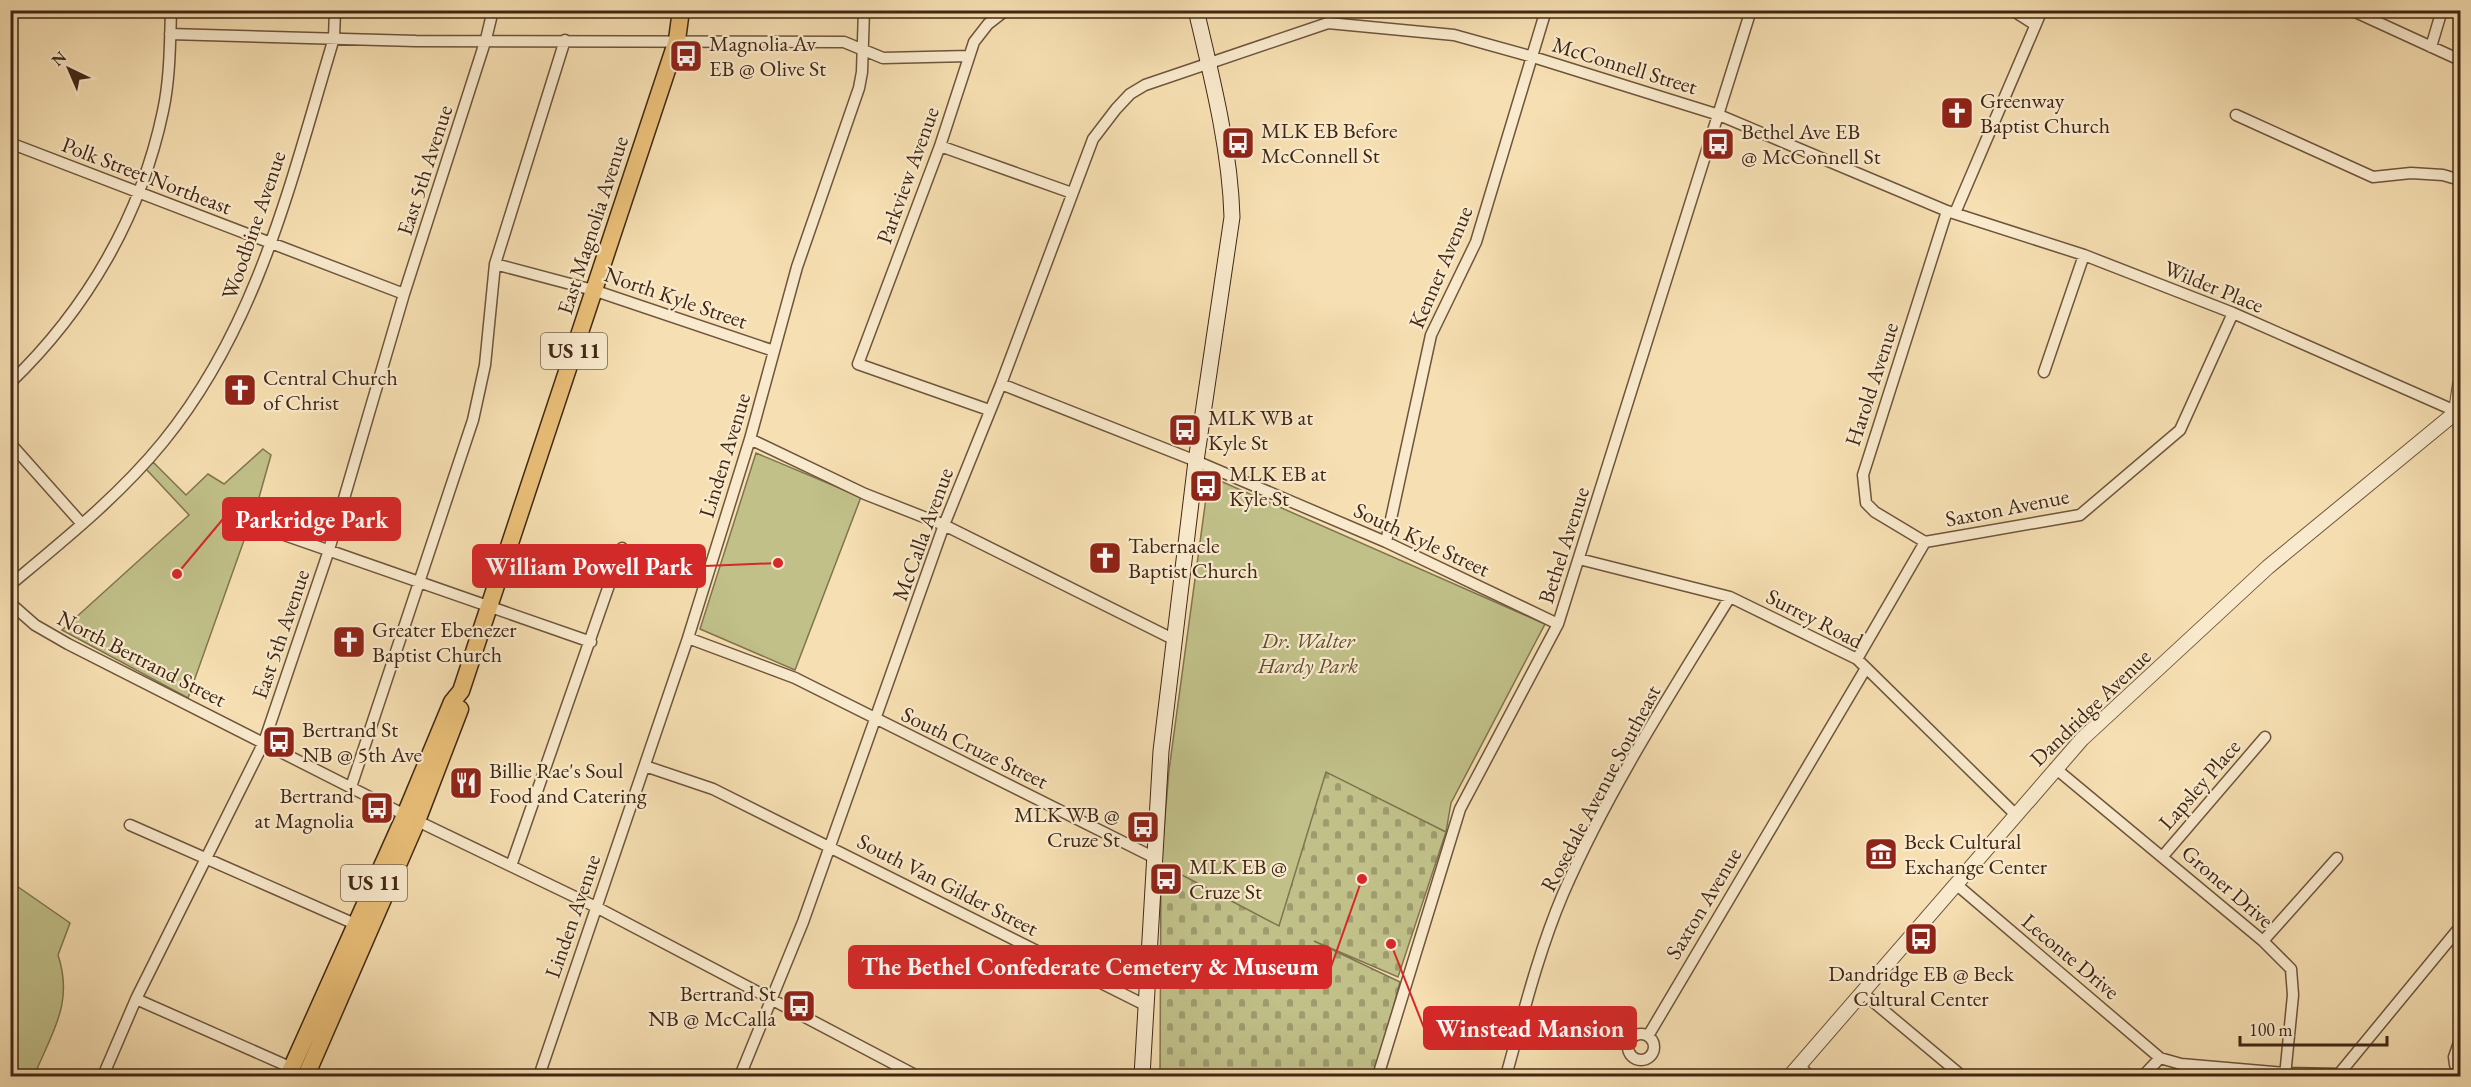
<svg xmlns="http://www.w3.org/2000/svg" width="2471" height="1087" font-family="'EB Garamond',serif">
<defs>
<pattern id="cemetery-stones" width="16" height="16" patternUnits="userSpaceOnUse" patternTransform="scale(1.5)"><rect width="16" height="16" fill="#c1c089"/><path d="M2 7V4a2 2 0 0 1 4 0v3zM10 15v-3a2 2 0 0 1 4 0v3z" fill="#9e9c6f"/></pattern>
</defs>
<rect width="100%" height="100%" fill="#f6dfb2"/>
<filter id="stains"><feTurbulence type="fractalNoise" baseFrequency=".00333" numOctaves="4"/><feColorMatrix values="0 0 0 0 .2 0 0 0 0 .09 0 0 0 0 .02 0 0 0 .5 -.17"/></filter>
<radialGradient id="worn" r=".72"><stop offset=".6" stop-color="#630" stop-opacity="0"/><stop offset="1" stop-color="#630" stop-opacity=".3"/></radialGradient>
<path fill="url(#cemetery-stones)" stroke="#80744f" stroke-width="1.5" d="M1326,771l120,61 -48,145 -84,-36 86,41 -25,94h-215l1,-212z"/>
<path fill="#c1c089" stroke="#80744f" stroke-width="1.5" d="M263,449l8,6 -13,46 -70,197 -126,-68 127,-115 -43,-46 7,-7 33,33 22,-21 16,10z
M756,453l105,44 -66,173 -95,-41z
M1209,476l336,148 -94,179 -5,29 -120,-60 -47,154 -118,-62 8,-94z
M11,882l59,41 -12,32c16,48 -6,77 -24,121h-23z"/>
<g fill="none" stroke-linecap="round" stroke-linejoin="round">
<defs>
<path id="minor" d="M2012,10l22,14
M2351,10l109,50
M10,19l2,-9
M170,34l246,7 428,1 39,16 86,-2
M2431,47l11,-37
M2236,115l137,62 38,-4 32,2 17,5
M10,143l394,151
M940,146l132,47
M1955,213l87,-203
M495,264l98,26 181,61
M2044,372l40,-117
M10,383c77,-74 131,-167 153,-272 7,-32 7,-68 8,-101
M1001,384l195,77 190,81 172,82
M989,410l-131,-46 82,-218 34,-104 14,-18 18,-14
M750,439l115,55 79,31 231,115
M10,443l72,81
M253,524l338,118
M1386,542l45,-207 45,-93 70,-232
M1925,542l-50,-30 -9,-9 -3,-28 84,-264
M1579,559l151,38 127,62 158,155
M10,585c54,-45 109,-89 153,-143 96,-118 128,-262 171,-404l1,-28
M10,603l25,22 33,19 337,171 191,92 321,169
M688,638l107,40 358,179
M1857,659l68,-117 155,-27 100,-85 53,-117
M645,766l68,23 432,216
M2055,768l208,173 28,28 2,26 -8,81
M351,787l122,-367 12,-55 10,-101 70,-224
M130,825l225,99
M2163,856l102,-119
M511,866l111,-318
M1957,885l203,173 21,6 104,9 54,1
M2263,941l74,-83
M1864,994l98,82
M136,999l156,69
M1628 1047a13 13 0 1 1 26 0a13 13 0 1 1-26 0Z
M1648,1036l218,-368
M2460,1040l-6,17 1,8 5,3
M1798,1065l12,11
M2339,1074l121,-147
M103,1076l33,-77 128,-257 64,-189 76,-259 82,-255 7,-29
M539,1076l149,-438 62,-199 47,-172 62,-179 3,-16 2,-62
M740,1076l63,-154 141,-397 57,-141 92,-245 23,-30 14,-15 15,-9 183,-62 126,12 79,22 186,58 228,96 137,44 149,58 227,100
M1378,1076l82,-267 98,-185 193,-614
M1506,1076c17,-61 32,-123 57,-182 45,-104 108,-201 167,-297
M2143,1076l17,-18"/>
<path id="tertiary" d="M2456,411l4,-27
M1790,1076l292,-337 186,-172 192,-158"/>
<path id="secondary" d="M1142,1076l19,-325 35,-290 36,-244c-2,-69 -20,-139 -36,-207"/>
<path id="primary" d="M288,1076l117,-261 47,-113 9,-11 216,-651 4,-30
M306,1076l111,-255 43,-112"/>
</defs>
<use href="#minor" stroke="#6e553c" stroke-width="13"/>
<use href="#tertiary" stroke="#6e553c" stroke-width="16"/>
<use href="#secondary" stroke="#402715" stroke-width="17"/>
<use href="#primary" stroke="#402715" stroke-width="19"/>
<use href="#minor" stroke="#f9eacd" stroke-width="10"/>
<use href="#tertiary" stroke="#f9eacd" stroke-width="14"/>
<use href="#secondary" stroke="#f9eacd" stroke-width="15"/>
<use href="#primary" stroke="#ebc079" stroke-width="16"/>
</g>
<defs>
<symbol id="bus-square" viewBox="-11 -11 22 22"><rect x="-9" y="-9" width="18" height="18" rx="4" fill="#8f2418" stroke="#f9eacd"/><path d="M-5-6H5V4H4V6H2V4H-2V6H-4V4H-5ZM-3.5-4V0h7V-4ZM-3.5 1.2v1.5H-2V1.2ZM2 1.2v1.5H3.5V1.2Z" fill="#fff"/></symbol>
<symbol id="church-square" viewBox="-11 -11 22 22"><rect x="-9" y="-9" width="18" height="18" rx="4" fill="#8f2418" stroke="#f9eacd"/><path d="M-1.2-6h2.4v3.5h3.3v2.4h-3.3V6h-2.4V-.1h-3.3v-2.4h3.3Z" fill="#fff"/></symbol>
<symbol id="restaurant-square" viewBox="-11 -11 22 22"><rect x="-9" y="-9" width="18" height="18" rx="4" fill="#8f2418" stroke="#f9eacd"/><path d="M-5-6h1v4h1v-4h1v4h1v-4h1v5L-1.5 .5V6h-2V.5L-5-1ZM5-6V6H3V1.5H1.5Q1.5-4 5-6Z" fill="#fff"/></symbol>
<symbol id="museum-square" viewBox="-11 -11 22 22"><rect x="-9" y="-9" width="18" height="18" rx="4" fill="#8f2418" stroke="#f9eacd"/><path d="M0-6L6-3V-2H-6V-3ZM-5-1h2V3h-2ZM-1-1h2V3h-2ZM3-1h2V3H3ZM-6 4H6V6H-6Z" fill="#fff"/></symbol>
</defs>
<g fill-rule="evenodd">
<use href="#bus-square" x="667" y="37" width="38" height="38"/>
<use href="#church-square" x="1938" y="94" width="38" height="38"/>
<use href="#bus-square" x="1219" y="124" width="38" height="38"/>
<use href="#bus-square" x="1699" y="125" width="38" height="38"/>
<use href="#church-square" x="221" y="371" width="38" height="38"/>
<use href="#bus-square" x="1166" y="411" width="38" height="38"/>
<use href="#bus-square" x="1187" y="467" width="38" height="38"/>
<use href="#church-square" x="1086" y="539" width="38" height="38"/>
<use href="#church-square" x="330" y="623" width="38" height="38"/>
<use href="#bus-square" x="260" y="723" width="38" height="38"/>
<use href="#restaurant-square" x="447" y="764" width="38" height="38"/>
<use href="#bus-square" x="358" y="789" width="38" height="38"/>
<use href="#bus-square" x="1124" y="808" width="38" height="38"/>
<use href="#museum-square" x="1862" y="835" width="38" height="38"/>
<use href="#bus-square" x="1147" y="860" width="38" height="38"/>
<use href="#bus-square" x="1902" y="920" width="38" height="38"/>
<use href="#bus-square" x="780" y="987" width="38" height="38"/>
</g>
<g text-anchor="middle" stroke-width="4.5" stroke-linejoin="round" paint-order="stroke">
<g fill="#f9eacd" stroke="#78624c" stroke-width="1.5">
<rect x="541" y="333" width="66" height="36" rx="4.5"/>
<rect x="341" y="865" width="66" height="36" rx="4.5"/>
</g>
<g font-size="21" font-weight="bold" fill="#402715">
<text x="574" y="358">US 11</text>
<text x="374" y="890">US 11</text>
</g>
<g font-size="22" fill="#402715" stroke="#f9eacd" text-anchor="start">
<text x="709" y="51">Magnolia Av<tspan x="709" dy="25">EB @ Olive St</tspan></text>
<text x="1980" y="108">Greenway<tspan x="1980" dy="25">Baptist Church</tspan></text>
<text x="1261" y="138">MLK EB Before<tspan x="1261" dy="25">McConnell St</tspan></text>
<text x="1741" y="139">Bethel Ave EB<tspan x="1741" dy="25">@ McConnell St</tspan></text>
<text x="263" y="385">Central Church<tspan x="263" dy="25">of Christ</tspan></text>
<text x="1208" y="425">MLK WB at<tspan x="1208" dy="25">Kyle St</tspan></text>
<text x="1229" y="481">MLK EB at<tspan x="1229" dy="25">Kyle St</tspan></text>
<text x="1128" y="553">Tabernacle<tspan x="1128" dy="25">Baptist Church</tspan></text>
<text x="372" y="637">Greater Ebenezer<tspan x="372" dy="25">Baptist Church</tspan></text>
<text x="302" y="737">Bertrand St<tspan x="302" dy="25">NB @ 5th Ave</tspan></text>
<text x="489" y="778">Billie Rae's Soul<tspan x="489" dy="25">Food and Catering</tspan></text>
<text x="354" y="803" text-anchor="end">Bertrand<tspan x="354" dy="25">at Magnolia</tspan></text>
<text x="1120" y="822" text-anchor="end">MLK WB @<tspan x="1120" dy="25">Cruze St</tspan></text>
<text x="1904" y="849">Beck Cultural<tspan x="1904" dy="25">Exchange Center</tspan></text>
<text x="1189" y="874">MLK EB @<tspan x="1189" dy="25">Cruze St</tspan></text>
<text x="1921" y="981" text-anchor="middle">Dandridge EB @ Beck<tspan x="1921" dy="25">Cultural Center</tspan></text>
<text x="776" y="1001" text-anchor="end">Bertrand St<tspan x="776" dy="25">NB @ McCalla</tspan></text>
</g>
<g font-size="22" fill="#402715" stroke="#f9eacd">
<text transform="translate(1625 65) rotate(17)" y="8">McConnell Street</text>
<text transform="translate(424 170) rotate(-72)" y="8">East 5th Avenue</text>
<text transform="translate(147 175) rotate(21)" y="8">Polk Street Northeast</text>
<text transform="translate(907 175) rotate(-70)" y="8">Parkview Avenue</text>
<text transform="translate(253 225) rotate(-71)" y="8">Woodbine Avenue</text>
<text transform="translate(592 225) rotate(-72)" y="8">East Magnolia Avenue</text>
<text transform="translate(1440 267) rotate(-67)" y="8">Kenner Avenue</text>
<text transform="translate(2214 286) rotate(22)" y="8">Wilder Place</text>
<text transform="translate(676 297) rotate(19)" y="8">North Kyle Street</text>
<text transform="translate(1871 384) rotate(-72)" y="8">Harold Avenue</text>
<text transform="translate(724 455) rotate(-73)" y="8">Linden Avenue</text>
<text transform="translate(2007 507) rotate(-11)" y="8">Saxton Avenue</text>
<text transform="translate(922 534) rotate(-70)" y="8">McCalla Avenue</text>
<text transform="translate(1422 539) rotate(25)" y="8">South Kyle Street</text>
<text transform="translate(1563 545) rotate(-72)" y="8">Bethel Avenue</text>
<text transform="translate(1815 618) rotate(27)" y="8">Surrey Road</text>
<text transform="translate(280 634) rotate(-71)" y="8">East 5th Avenue</text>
<text transform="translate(142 658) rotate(27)" y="8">North Bertrand Street</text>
<text transform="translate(2090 707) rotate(-44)" y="8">Dandridge Avenue</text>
<text transform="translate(975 747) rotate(26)" y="8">South Cruze Street</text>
<text transform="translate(2199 784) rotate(-49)" y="8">Lapsley Place</text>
<text transform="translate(1600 788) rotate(-62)" y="8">Rosedale Avenue Southeast</text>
<text transform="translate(948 884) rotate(27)" y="8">South Van Gilder Street</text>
<text transform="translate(2228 886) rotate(41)" y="8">Groner Drive</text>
<text transform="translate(1703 903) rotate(-59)" y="8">Saxton Avenue</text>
<text transform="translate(572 916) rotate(-71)" y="8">Linden Avenue</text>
<text transform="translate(2071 956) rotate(40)" y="8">Leconte Drive</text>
</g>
<g font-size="22" font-style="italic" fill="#604d32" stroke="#f9eacd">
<text x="1308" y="648">Dr. Walter<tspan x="1308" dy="25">Hardy Park</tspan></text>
</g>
</g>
<path fill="none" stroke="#d62828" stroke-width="2" d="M177 574L223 519M778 563L705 566M1362 879L1331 967M1391 944L1424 1028"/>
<g fill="#d62828" stroke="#f9eacd" stroke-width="2">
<circle cx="177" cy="574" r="6"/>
<circle cx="778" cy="563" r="6"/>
<circle cx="1362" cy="879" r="6"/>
<circle cx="1391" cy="944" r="6"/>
</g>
<g fill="#d62828" stroke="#d62828" stroke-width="2">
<rect x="223" y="498" width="177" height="42" rx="6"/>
<rect x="473" y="545" width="232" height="42" rx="6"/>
<rect x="849" y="946" width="482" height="42" rx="6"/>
<rect x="1424" y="1007" width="212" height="42" rx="6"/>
</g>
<g font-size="24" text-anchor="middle" font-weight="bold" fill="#fff">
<text x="312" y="528">Parkridge Park</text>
<text x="589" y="575">William Powell Park</text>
<text x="1090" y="975">The Bethel Confederate Cemetery &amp; Museum</text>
<text x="1530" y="1037">Winstead Mansion</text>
</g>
<rect width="2471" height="1087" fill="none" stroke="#f6dfb2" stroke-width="36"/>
<rect x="12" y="12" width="2447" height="1063" fill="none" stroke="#402715" stroke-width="3"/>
<rect x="18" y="18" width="2435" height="1051" fill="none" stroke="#402715" stroke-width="1.5"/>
<g transform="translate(69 69) rotate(316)" stroke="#f9eacd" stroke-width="4.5" paint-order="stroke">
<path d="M0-4.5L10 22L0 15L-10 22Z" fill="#402715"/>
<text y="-9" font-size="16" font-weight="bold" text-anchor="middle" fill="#402715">N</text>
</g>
<path d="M2240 1036v9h147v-9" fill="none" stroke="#402715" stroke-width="3"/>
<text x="2249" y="1036" font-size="18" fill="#402715" stroke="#f9eacd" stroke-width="4.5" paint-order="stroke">100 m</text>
<rect width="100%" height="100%" filter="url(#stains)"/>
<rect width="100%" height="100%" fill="url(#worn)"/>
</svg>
